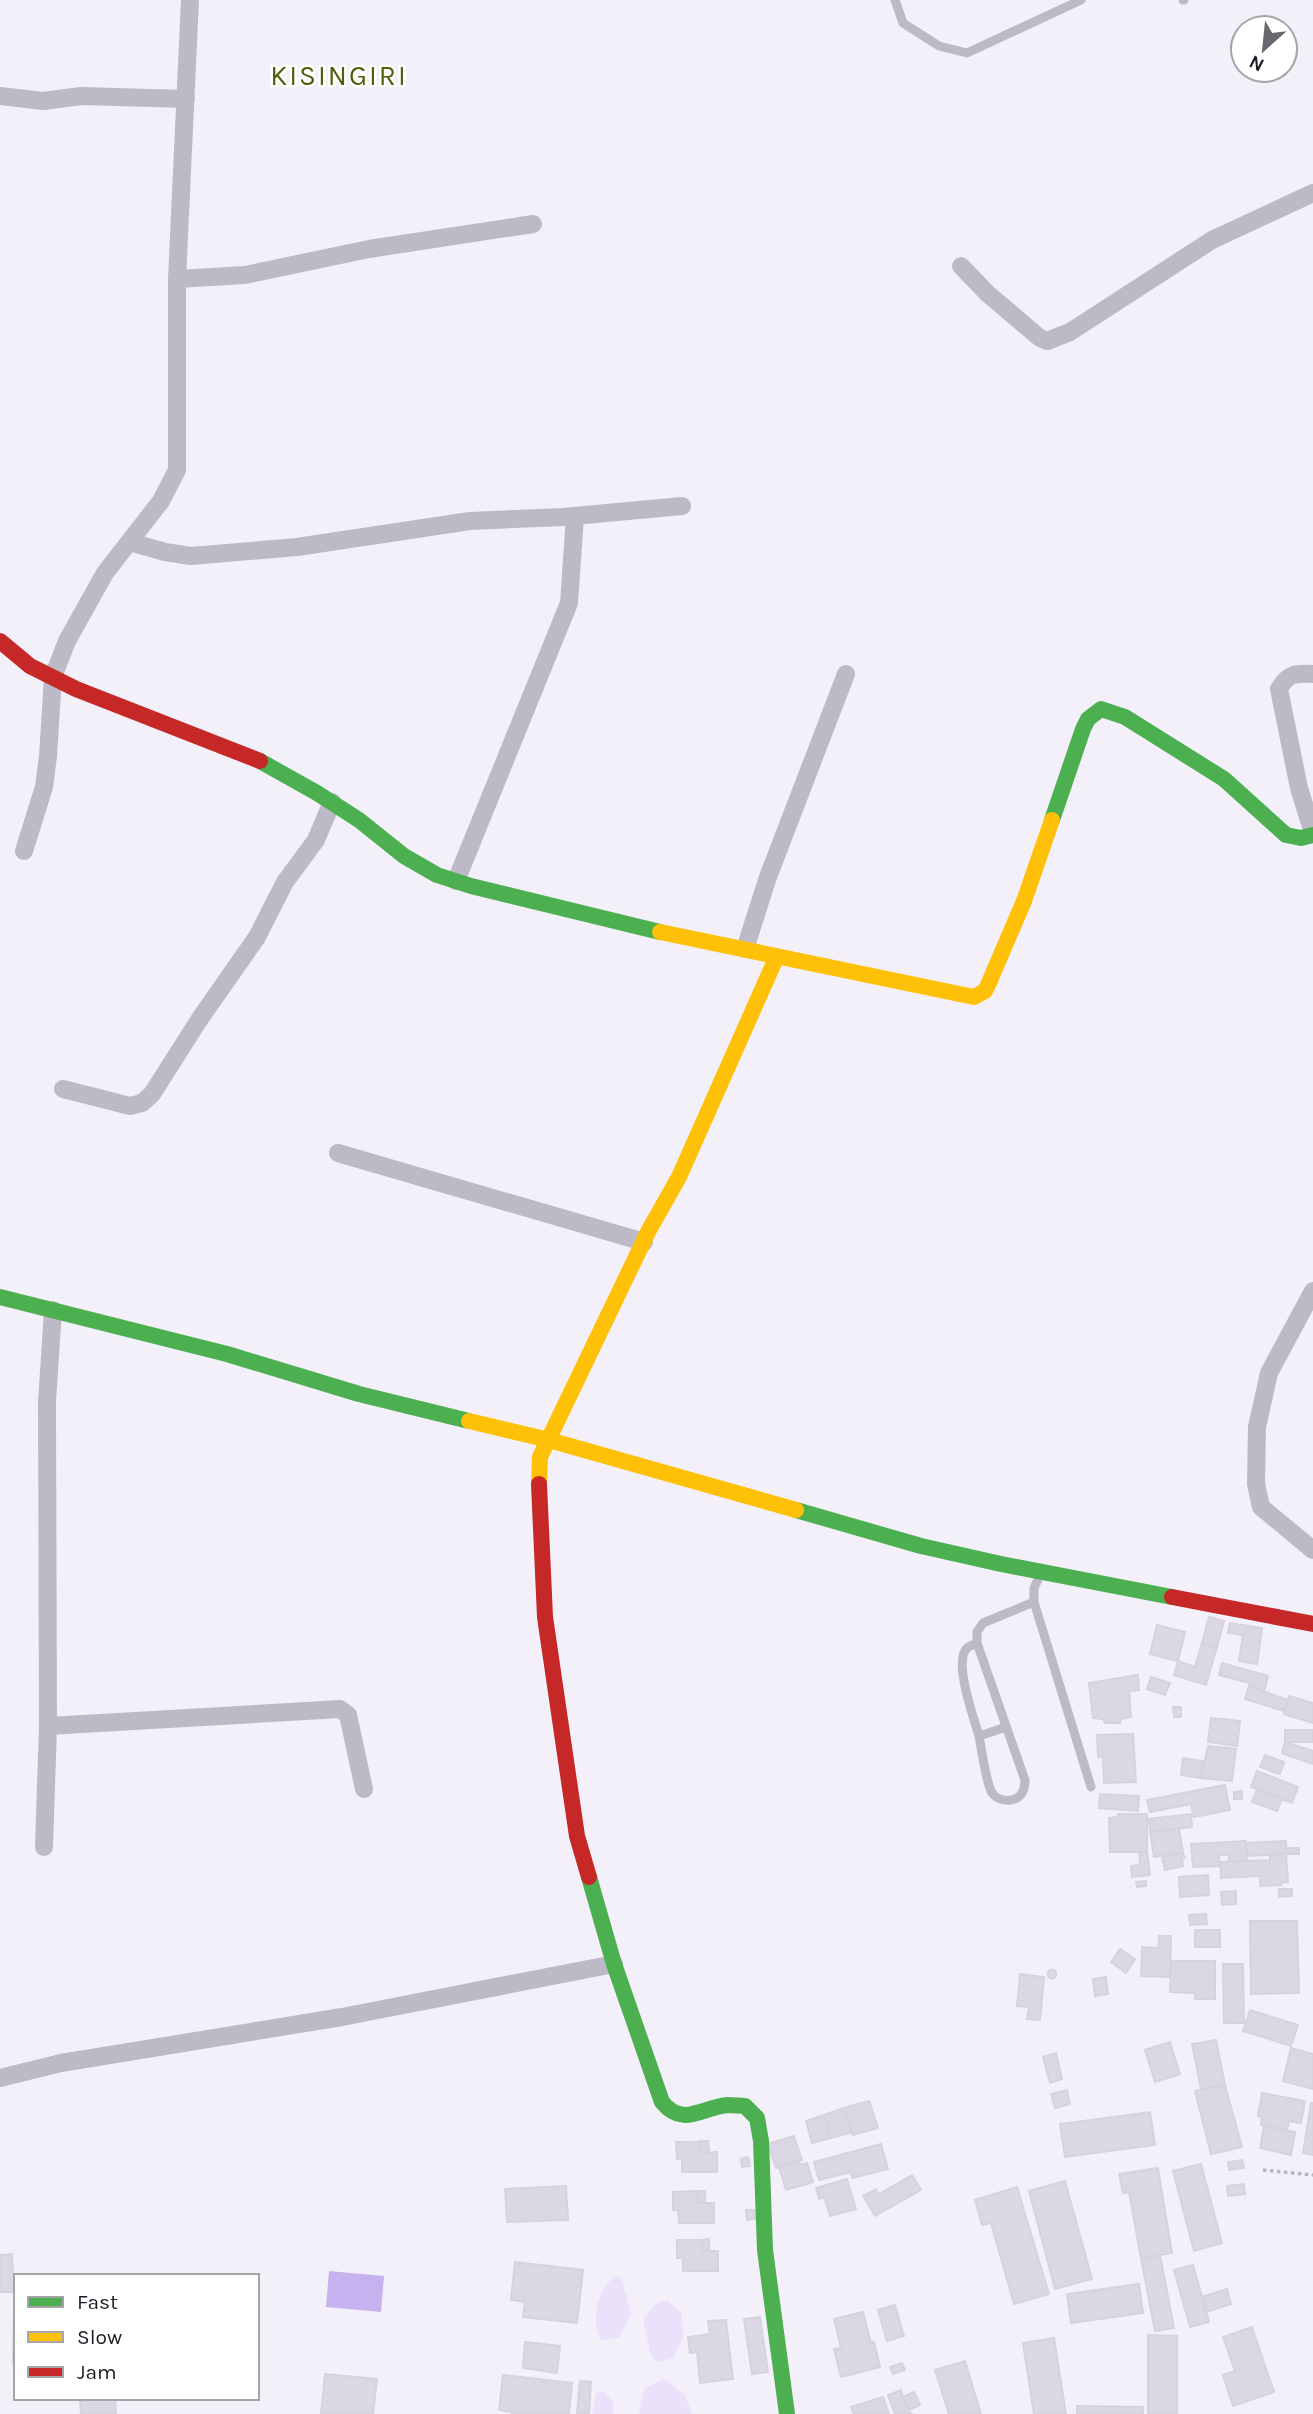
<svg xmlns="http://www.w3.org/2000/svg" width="1313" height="2414" font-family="Karla,sans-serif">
<rect width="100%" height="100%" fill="#f3f0fa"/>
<path fill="#eae2fb" d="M616,2275l6,5 9,33 -12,25 -18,2c-11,-22 -4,-49 15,-65z
M667,2300l14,12 3,24 -11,22 -16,4 -6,-6 -8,-37 12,-15z
M665,2379l20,16 7,19h-53l5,-26z
M604,2392l10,11 -1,11h-21l4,-21z"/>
<path fill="#c7b2f0" d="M329,2271l55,5 -3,36 -55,-5z"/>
<path fill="#dbd7e5" stroke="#d6d3dc" stroke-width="2" d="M1209,1617l15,4 -7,26 -15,-4z
M1230,1623l32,5 -5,36 -18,-3 4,-26 -15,-2z
M1157,1625l28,7 -7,29 -28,-7z
M1202,1643l15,4 -11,38 -32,-10 4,-14 17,6z
M1222,1663l46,13 -4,16 -15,-6 1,-3 -31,-8z
M1138,1675l1,15 -10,1 2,26 -10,2 -1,4h-15l-2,-4 -10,-1 -4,-35z
M1151,1677l19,6 -5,12 -18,-6z
M1249,1686l39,14 -4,11 -39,-12z
M1289,1696l24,7v20l-29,-9z
M1173,1707h8v10h-7z
M1211,1718l29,3 -3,25 -29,-4z
M1285,1730h28v12h-28z
M1133,1734l3,48 -32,1 -1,-26h-5l-1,-22z
M1285,1742l28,9v13l-31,-11z
M1208,1746l28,3 -4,32 -31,-3z
M1265,1755l19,7 -4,12 -20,-7z
M1183,1758l20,3 -2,17 -20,-3z
M1257,1771l41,16 -6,16 -41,-16z
M1225,1785l5,25 -36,7 -3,-13 -41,8 -3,-12z
M1257,1789l25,10 -5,12 -25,-9z
M1242,1791v8h-8v-7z
M1100,1794l39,2 -1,15 -39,-3z
M1118,1814h29v38h-37l-1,-34 9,-1z
M1191,1814l1,13 -42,5 -1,-13z
M1179,1829l4,24 -29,4 -4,-25z
M1246,1841l1,20 -18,1v-7h-10l1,11 -27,1 -2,-23z
M1286,1841v13l-39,2 -1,-13z
M1286,1848h13v6h-13z
M1139,1852h8l3,23 -18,2 -1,-11 9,-1z
M1183,1853l2,5h-3l1,8 -18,4 -3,-14z
M1286,1854l2,28 -7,1v2l-21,1v-10l-39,2 -1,-16 50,-2v-5z
M1208,1875l1,20 -29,2 -1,-20z
M1146,1881v5l-9,1 -1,-5z
M1279,1889h13v7l-13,1z
M1236,1891v13l-14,1 -1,-13z
M1206,1914l1,10 -17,1 -1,-10z
M1250,1921h47l2,72 -48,1z
M1195,1930h25v17h-25z
M1159,1936h12l-1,41 -29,-1 1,-29 16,1z
M1120,1949l15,10 -9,14 -15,-11z
M1171,1961h44v38h-20v-6l-25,-1z
M1223,1964h20l1,59h-20z
M1047.5 1974a4.5 4.5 0 1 1 9 0a4.5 4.5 0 1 1-9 0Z
M1020,1974l24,3 -4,43 -13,-1 2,-12 -12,-1z
M1106,1977l2,17 -13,2 -2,-17z
M1250,2010l48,15 -7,21 -48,-15z
M1216,2040l9,45 -24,4 -9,-45z
M1170,2042l10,32 -25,8 -10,-32z
M1291,2048l22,6v35l-30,-8z
M1056,2053l6,26 -12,4 -7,-26z
M1225,2085l17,62 -31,7 -16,-63z
M1067,2090l3,14 -15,4 -4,-14z
M1262,2093l43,8 -4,22 -12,-2 -2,9 -26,-5 1,-8 -4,-1z
M869,2101l9,27 -25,7 -9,-27z
M1311,2103h2v52l-10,-2z
M844,2108l8,24 -21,6 -7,-23z
M1150,2112l5,33 -90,12 -5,-33z
M824,2115l7,23 -19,5 -6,-22z
M1264,2126l31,6 -4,23 -31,-7z
M794,2136l8,24 -26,8 -8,-24z
M700,2141h8l1,11 -8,1z
M700,2141l1,12 16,-1v20h-35v-13h-5l-1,-17z
M881,2144l7,25 -36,9 -1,-6 -32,8 -5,-18z
M748,2157l2,9 -8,1 -1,-8z
M1242,2160l2,8 -15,2 -1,-8z
M799,2161l1,4 7,-2 6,19 -27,8 -7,-23z
M1201,2164l21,79 -28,8 -21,-80z
M1158,2168l14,85 -31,5 -12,-66 -6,1 -4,-19z
M912,2175l9,15 -46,26 -12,-20 13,-7 3,5z
M847,2179l9,30 -26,7 -6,-19 -5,2 -3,-11z
M1065,2181l27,98 -37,10 -26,-98z
M1244,2184l1,10 -17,2 -1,-10z
M566,2186l2,34 -61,2 -2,-33z
M1017,2187l32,107 -35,10 -23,-81 -9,2 -7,-25z
M697,2191h8v12h-7z
M697,2191l1,12h16v20h-35l-1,-13h-5v-18z
M746,2210h8l1,9 -8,1z
M709,2239v12h-7l-1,-11z
M677,2240h24l1,11h16v20h-35v-13h-6z
M12,2254l2,38h-14v-37z
M1160,2255l14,73 -19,3 -14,-73z
M515,2262l68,8 -6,53 -54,-6 2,-15 -14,-2z
M1193,2265l16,57 -19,5 -16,-57z
M1139,2284l4,29 -72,10 -4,-29z
M1227,2289l4,15 -25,8 -4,-15z
M895,2305l9,31 -17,5 -9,-31z
M863,2312l8,31 3,-1 6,25 -39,10 -7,-28 7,-1 -7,-29z
M14,2315l2,1v47h-3z
M760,2317l8,55 -16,2 -8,-55z
M726,2320l7,59 -33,4 -3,-31 -7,1 -2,-16 22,-3 -2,-13z
M1252,2327l22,65 -41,14 -10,-31 12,-4 -12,-34z
M1148,2335l29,1v78h-29z
M1054,2338l12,76h-32l-11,-71z
M525,2342l35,4 -3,27 -34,-5z
M965,2361l16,53h-32l-14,-44z
M902,2363l3,7 -12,4 -3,-7z
M325,2374l52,5 -4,35h-52z
M503,2375l69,8 -3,31h-57v-2l-13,-2z
M580,2381l11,1 -2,32h-12z
M901,2390l2,7 8,17h-16l-7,-19z
M914,2392l6,13 -11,5 -6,-13z
M883,2397l6,17h-35l-3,-7z
M80,2398h35l1,16h-35z
M1077,2406l66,1v7h-66z"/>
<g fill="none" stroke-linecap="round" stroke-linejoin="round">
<path stroke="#b8b4be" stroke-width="3.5" stroke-dasharray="3.5 3.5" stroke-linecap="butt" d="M1263,2170l50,5"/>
<path stroke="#bdb9c6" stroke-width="9" d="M895,0l8,23 36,23 28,7 114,-53
M1183,0h1
M1041,1573l-7,15v14l57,185
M977,1643c-4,2 -8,3 -10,5 -14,14 7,70 12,88l27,-9
M979,1736c3,15 6,41 12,55 6,12 27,13 32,0 1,-1 2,-9 2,-11l-48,-137v-11l6,-9 51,-21"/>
<path stroke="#bdb9c6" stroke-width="18" d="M0,96l43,5 38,-5 105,3
M961,266l27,28 52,44 7,3 23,-9 142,-92 101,-47
M177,279l68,-4 124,-26 164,-25
M130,542l35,10 26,4 106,-9 173,-26 93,-4 119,-11
M1313,674c-17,-1 -25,-1 -34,15l20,99 14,45
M24,851l20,-64 4,-31 5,-79 14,-36 38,-68 56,-72 16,-31v-191l13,-279
M456,881l113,-278 6,-87
M745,949l23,-72 78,-203
M63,1089l67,17 12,-3 10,-9 47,-74 58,-83 28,-55 31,-42 16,-38
M338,1153l306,89
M1313,1291l-44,82 -12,54 -1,57 5,23 52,43
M48,1726l292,-17 8,6 16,74
M44,1847l4,-121 -1,-324 6,-92
M0,2078l61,-15 281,-46 272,-53"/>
<path stroke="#4caf50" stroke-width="16" d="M260,761l57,32 42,27 45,36 33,19 34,11 189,46
M1052,820l31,-91 5,-10 13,-10 24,8 99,62 62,56 15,3 12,-3
M0,1297l227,57 132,40 110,27
M796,1510l125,36 80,18 171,33
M589,1877l25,87 48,138c21,26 40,5 66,3 6,0 12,1 17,1l12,12 4,23 4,109 22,164"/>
<path stroke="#ffc107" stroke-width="16" d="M660,932l314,65 11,-6 3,-6 36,-84 28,-81
M469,1421l80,19 247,70
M539,1484l1,-27 109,-227 30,-53 98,-221"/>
<path stroke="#c62828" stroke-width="16" d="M0,641l30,25 46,23 184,72
M539,1484l6,133 32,219 12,41
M1172,1597l141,27"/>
</g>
<g text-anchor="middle" stroke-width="5" stroke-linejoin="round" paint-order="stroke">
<g font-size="28" letter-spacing="2" fill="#505e0e" stroke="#fff">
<text x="339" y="85">KISINGIRI</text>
</g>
</g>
<rect x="14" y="2274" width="245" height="126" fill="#ffffff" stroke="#a5a4a7" stroke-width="2"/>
<rect x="28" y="2297" width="35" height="10" fill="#4caf50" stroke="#a5a4a7" stroke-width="2"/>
<text x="77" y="2309" font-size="21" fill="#1d1b23">Fast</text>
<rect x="28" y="2332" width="35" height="10" fill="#ffc107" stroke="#a5a4a7" stroke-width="2"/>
<text x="77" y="2344" font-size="21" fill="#1d1b23">Slow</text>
<rect x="28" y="2367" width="35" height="10" fill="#c62828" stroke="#a5a4a7" stroke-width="2"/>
<text x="77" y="2379" font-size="21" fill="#1d1b23">Jam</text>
<g transform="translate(1264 49) rotate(207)"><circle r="33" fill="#ffffff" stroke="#a5a4a7" stroke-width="2"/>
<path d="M0-5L12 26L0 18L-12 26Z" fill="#68666e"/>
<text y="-10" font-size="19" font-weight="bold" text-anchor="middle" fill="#1d1b23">N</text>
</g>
</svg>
